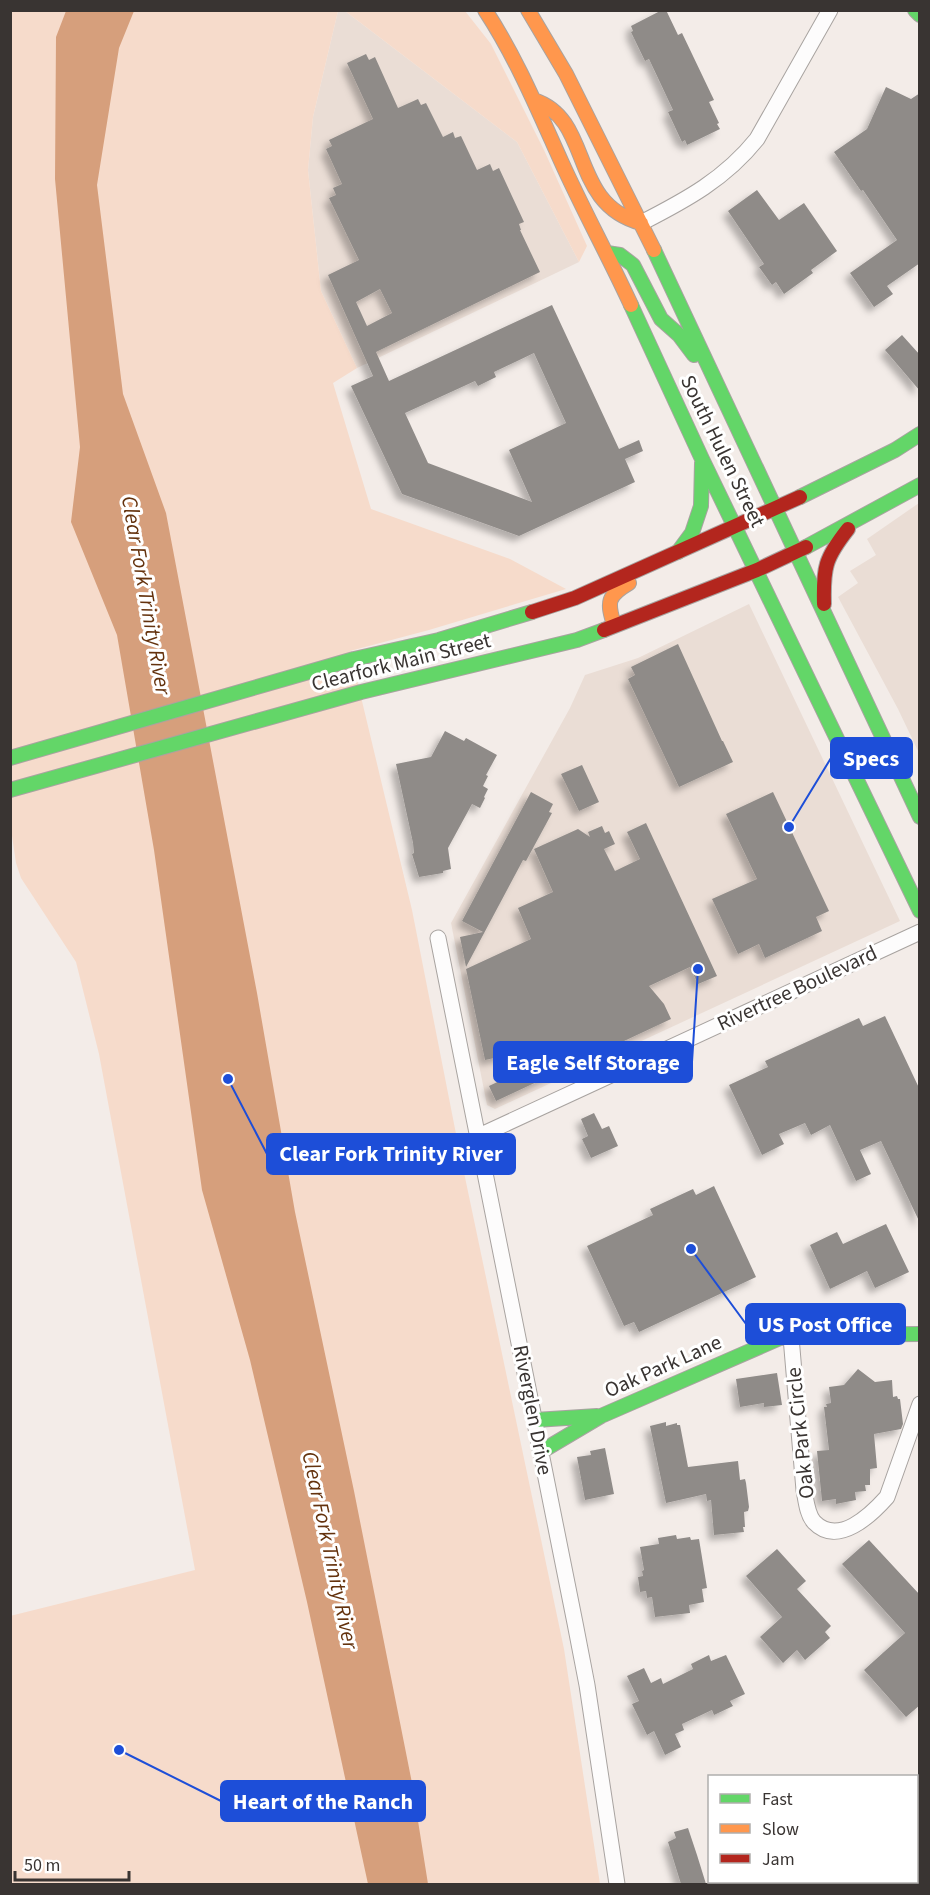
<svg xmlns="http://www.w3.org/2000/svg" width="930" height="1895" font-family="'Source Sans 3',sans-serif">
<defs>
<filter id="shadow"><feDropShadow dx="-5.5" dy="5.5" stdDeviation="3" flood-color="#0004"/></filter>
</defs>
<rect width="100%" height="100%" fill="#f3ece8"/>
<path fill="#eaddd5" d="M338,11h7l172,131 62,120 -222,106 -36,-77 -13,-121 5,-53z
M919,503v250l-21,-44 -60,-112 20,-14 -8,-12 26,-16 -9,-16z
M749,604l151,317 -405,188 -8,-4 -36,-182 119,-215 15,-33 53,-17z
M919,1824v60h-76l4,-2h69l1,-55z"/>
<path fill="#f6dbcb" d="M11,11h327l-25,106 -5,53 13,121 36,77 -24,15 38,126 139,50 56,30 -137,41 -79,21 62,259 46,234 106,505 36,235h-589l-1,-268 185,-46 -96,-516 -23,-92 -55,-84 -5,-15 -5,-34z
M345,11h120l26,33 53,106 43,96 -8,16 -62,-120z"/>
<path fill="#d69f7c" d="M66,11h68l-15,37 -22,137 26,209 43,119 91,480 38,219 59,279 58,292 16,101h-60l-61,-282 -57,-242 -48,-170 -48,-340 -37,-215 -46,-113 9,-75 -25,-268 1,-142z"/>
<path fill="#8f8b88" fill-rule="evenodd" filter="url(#shadow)" d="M662,10h4l12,25 4,-2 32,67 -5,2 10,21 -2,1 3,5 -33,16 -2,-5 -3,2 -14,-30 5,-2 -15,-32 -9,-19 -4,2 -14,-29 2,-1 -2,-5z
M366,54l3,6 6,-3 23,51 20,-9 3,6 5,-2 17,34 10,-5 2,6 6,-2 16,34 13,-6 3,7 6,-3 25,54 -5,2 2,6h-1l20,42 -164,80 13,29 163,-76 67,144 20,-9 4,11 -18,8 10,23 -116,54 -117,-42 -51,-108 22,-10 -45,-101 31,-15 -30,-62 7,-3 -3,-7 9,-4 -16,-35 6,-3 -3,-6 44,-21 -26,-56zM380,289l12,24 -25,13 -11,-24zM534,353l32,70 -57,27 23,52 -104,-39 -23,-50 70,-32 3,5 18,-9 -2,-5z
M886,87l25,12 9,-6v170l-33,23 6,8 -19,13 -24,-34 47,-33 -34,-50 -2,1 -27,-39 33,-23z
M757,190l22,30 25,-17 33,48 -26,19 2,3 -29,21 -8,-12 -4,3 -13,-18 5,-3 -36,-53z
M902,335l18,20v36l-35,-41z
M678,644l44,97h1l10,21 -54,25 -51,-108 7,-4 -4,-8z
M445,731l19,10 2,-3 31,17 -11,20 2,1 -5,10 5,3 -4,8 1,1 -5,10 -8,-4 -24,44 3,21 -8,2v2l-24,4 -7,-23 2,-1 -1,-10 -17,-79 35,-7z
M582,765l17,37 -20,9 -18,-37z
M531,792l22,12 -4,8 3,1 -26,48 -3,-1 -57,107 -6,-30 23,-5 -21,-11z
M773,792l56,119 -13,6 6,14 -57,27 -6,-14 -21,10 -26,-55 45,-20 -31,-65z
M646,823l71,153 -19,8 -8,-17 -41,19 15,18 7,15 -175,82 -7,-15 86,-41 -1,-4 -89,19 -19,-91 65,-30 -13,-31 35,-16 -19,-43 44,-20 12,8 -2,-5 14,-6 3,7 4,-2 6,13 -11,5 11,22 25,-12 -13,-27z
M885,1016l35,74v133l-39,-82 -21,9 11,24 -15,7 -26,-56 -19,10 -6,-12 -26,11 5,10 -22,11 -33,-70 39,-18 -3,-6 94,-43 4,8z
M594,1113l8,16 7,-3 9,20 -27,12 -9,-19 6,-3 -7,-17z
M714,1186l42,91 -117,55 -5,-10 -10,4 -37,-80 66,-31 -3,-6 43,-20 3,6z
M886,1224l23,48 -34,16 -8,-17 -37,18 -20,-44 27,-13 6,12z
M858,1369l17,13 17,-2 1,17 4,-1 1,3h2l3,25 -2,5 -27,5 3,34 -7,1v16h-5l1,6 -11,1 1,8 -20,4v-5l-14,2 -5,-50 12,-1 -5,-43h3l-1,-3 5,-1 -2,-16 15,-2z
M777,1373l5,32 -18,2v-4l-24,4 -4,-28z
M666,1422v4l11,-3v2h3l8,42 50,-6 2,19 5,-1 1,4 3,24 -1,4 -4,1 1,15h-2l1,5 -30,3 -3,-35 -4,1 -1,-7 -40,9 -16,-77z
M605,1448l9,46 -29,6 -8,-43 14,-2 -1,-4z
M676,1535l1,4 13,-2 1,3 8,-1 8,49 -5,1 2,13 -15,3 1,8 -35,4 -3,-20 -5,1 -1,-7 -6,1 -2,-15 5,-1 -1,-5 2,-1 -4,-23 19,-3 -1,-6z
M869,1540l51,55v110l-14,12 -42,-47 41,-37 -63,-69z
M777,1549l29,32 -9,8 34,37 -6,6 5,6 -25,22 -8,-10 -14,13 -23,-26 22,-20 -36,-41z
M709,1655l2,6 15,-6 19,39 -15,7 3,5 -19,9 -2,-5 -30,14 2,6 -9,4 6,13 -16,8 -11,-24 -7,4 -15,-31 7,-3 -12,-25 17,-8 7,15 10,-5 2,6 30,-15 -2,-5z
M688,1828l9,27 9,29h-25l-13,-42 8,-4 -2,-6z"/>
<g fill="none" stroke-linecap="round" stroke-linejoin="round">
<defs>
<path id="street" d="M641,223c45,-23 84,-44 116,-84l73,-129
M438,938l137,685 12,62 30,199
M479,1136l441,-204
M791,1337l13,153c2,10 3,24 10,32 24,25 57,-7 73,-25l33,-93
M916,1799l4,-3
M816,1884l4,-2"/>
<path id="fast" d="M915,10l5,5
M654,250l266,567
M607,253l13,2 13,10 28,54 18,16 15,20
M631,305l71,154 218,452
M800,497l95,-47 25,-16
M806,547l114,-62
M678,552l14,-19 9,-27 1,-43
M10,758l344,-99 85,-19 93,-28
M10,790l351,-98 216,-52 27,-10
M535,1420l62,-4
M542,1451l59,-35 179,-78 37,-3 103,-1"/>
<path id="slow" d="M485,10c31,47 53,100 76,151 22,49 48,96 70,144
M528,10l38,64 88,176
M534,100c60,20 34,103 107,123
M614,625c-7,-23 -7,-29 15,-42"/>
<path id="jam" d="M824,604c-1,-36 1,-46 24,-75
M532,612l43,-14 225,-101
M604,630l153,-60 49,-23"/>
</defs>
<use href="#street" stroke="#a8a3a0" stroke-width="17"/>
<use href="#fast" stroke="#a8a3a0" stroke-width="16"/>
<use href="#slow" stroke="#a8a3a0" stroke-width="16"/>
<use href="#jam" stroke="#a8a3a0" stroke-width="16"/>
<use href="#street" stroke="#fdfcfc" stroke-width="15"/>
<use href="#fast" stroke="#63d668" stroke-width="14"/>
<use href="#slow" stroke="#ff974d" stroke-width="14"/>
<use href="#jam" stroke="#b3261e" stroke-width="14"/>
</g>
<g text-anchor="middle" stroke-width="6" stroke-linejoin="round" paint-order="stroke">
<g font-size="21" fill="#393432" stroke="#fff">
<text transform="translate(723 451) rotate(64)" y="7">South Hulen Street</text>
<text transform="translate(401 662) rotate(-14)" y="7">Clearfork Main Street</text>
<text transform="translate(797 988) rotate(-25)" y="7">Rivertree Boulevard</text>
<text transform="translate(663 1366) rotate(-24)" y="7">Oak Park Lane</text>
<text transform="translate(533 1410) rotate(79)" y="7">Riverglen Drive</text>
<text transform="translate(800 1433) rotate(-96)" y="7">Oak Park Circle</text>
</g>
<g font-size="22" font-style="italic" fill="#64320d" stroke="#fff">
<text transform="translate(147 595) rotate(80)" y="8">Clear Fork Trinity River</text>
<text transform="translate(331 1550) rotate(78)" y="8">Clear Fork Trinity River</text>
</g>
</g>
<path fill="none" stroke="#1d4ed8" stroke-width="2" d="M789 827L831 758M698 969L692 1062M228 1079L267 1154M691 1249L746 1324M119 1750L221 1801"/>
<g fill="#1d4ed8" stroke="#fff" stroke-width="2">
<circle cx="789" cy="827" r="6"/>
<circle cx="698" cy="969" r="6"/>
<circle cx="228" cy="1079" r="6"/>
<circle cx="691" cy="1249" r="6"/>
<circle cx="119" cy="1750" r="6"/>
</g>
<g fill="#1d4ed8" stroke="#1d4ed8" stroke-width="2">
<rect x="831" y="738" width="81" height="40" rx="6"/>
<rect x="494" y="1042" width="198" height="40" rx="6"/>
<rect x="267" y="1134" width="248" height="40" rx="6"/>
<rect x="746" y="1304" width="159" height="40" rx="6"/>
<rect x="221" y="1781" width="204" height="40" rx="6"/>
</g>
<g font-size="22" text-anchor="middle" font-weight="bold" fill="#fff">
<text x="871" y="766">Specs</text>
<text x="593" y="1070">Eagle Self Storage</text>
<text x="391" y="1161">Clear Fork Trinity River</text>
<text x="825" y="1332">US Post Office</text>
<text x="323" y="1809">Heart of the Ranch</text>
</g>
<rect width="930" height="1895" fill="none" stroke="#393432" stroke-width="24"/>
<rect x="708" y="1775" width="210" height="108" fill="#ffffff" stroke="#b0aead" stroke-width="1.5"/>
<rect x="720" y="1794" width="30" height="9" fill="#63d668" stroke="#b0aead" stroke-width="1.5"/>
<text x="762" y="1805" font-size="18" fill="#393432">Fast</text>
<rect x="720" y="1824" width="30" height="9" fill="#ff974d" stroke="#b0aead" stroke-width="1.5"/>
<text x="762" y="1835" font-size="18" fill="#393432">Slow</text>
<rect x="720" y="1854" width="30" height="9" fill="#b3261e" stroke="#b0aead" stroke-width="1.5"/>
<text x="762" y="1865" font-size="18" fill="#393432">Jam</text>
<path d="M15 1871v9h114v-9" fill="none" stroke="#393432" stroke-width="3"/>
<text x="24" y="1871" font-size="18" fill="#393432" stroke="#ffffff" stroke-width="4.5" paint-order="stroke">50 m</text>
</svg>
